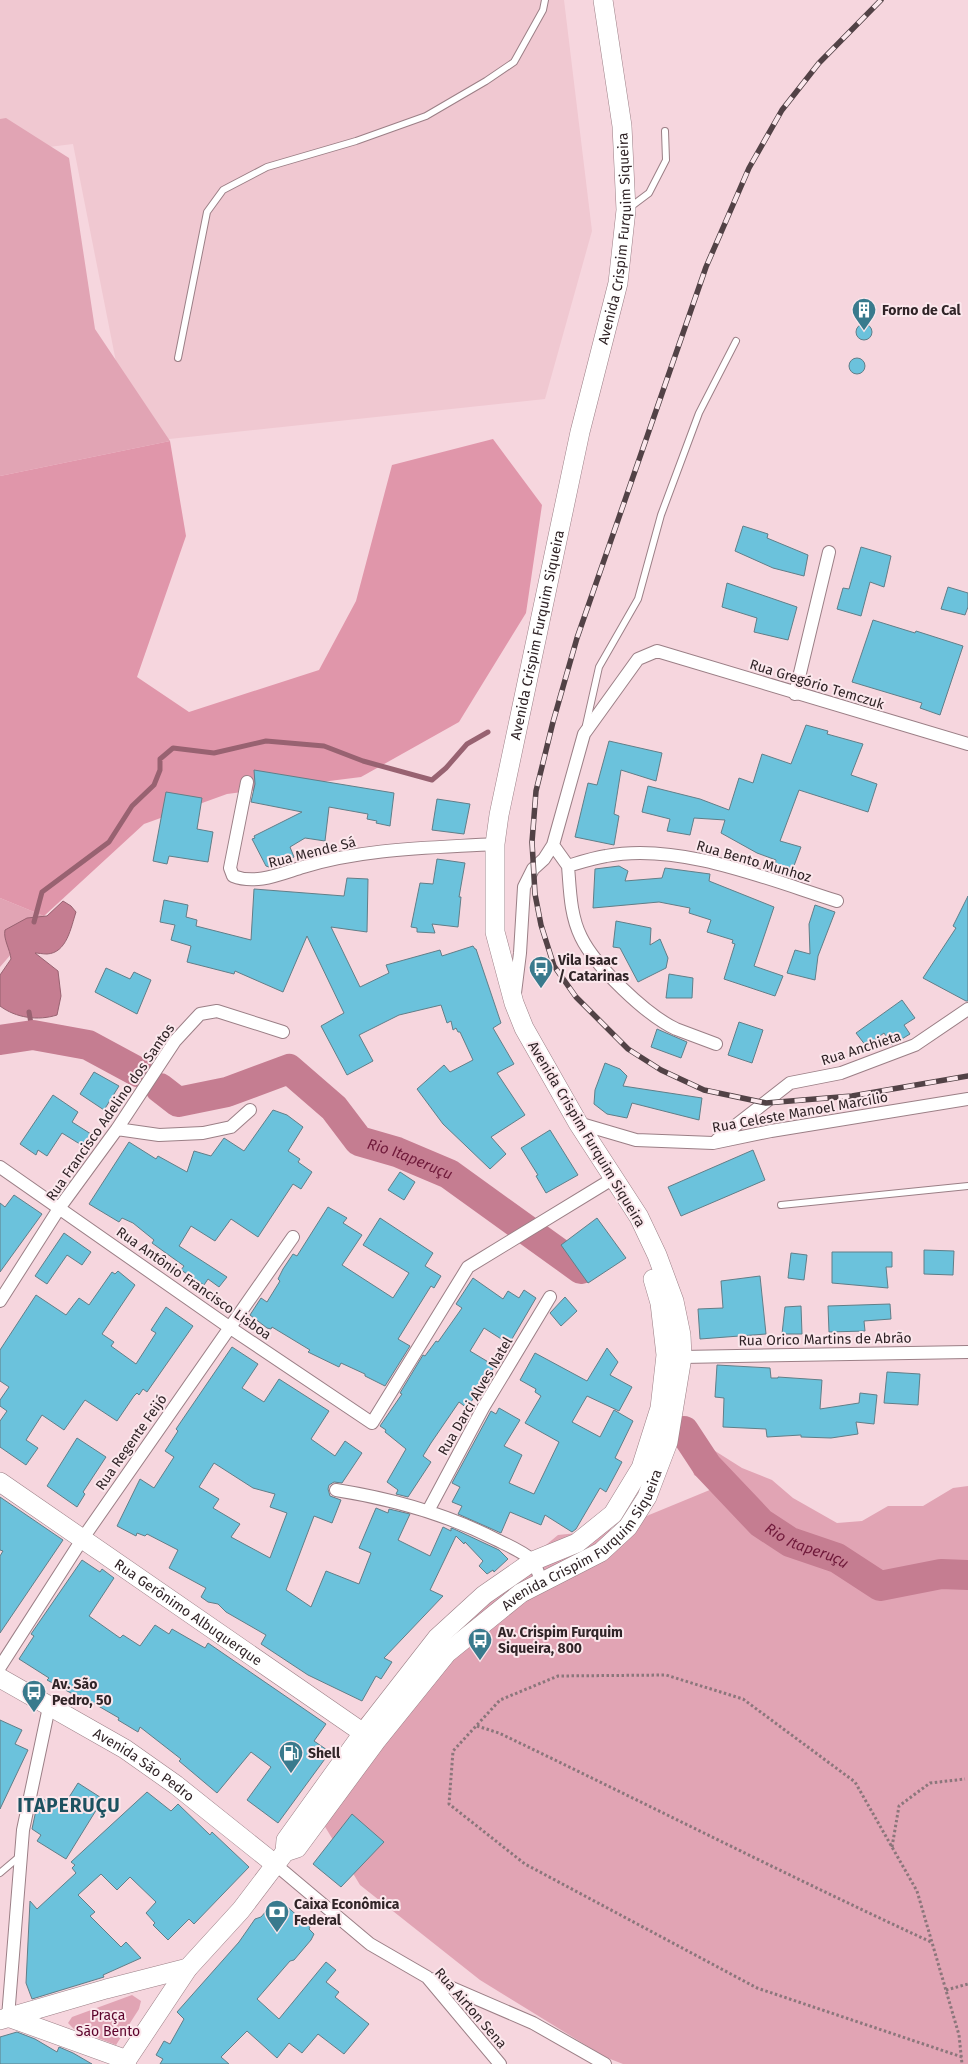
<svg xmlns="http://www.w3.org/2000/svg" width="968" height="2064" font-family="'Fira Sans',sans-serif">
<rect width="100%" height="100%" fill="#f6d6de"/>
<path fill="#f0c8d1" d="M0,0h564l28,231 -47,168 -413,44 -59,-299 -73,9z"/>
<path fill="#e1a4b4" d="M6,118l63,40 26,171 75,112 -170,35v-357z
M0,898l44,18 -44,51z
M685,1432l57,36 30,12 21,18 44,25 25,-2 26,-15h35l30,-18 15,-2v578h-345l-18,-7 -125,-77 -120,-95 -36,-60 33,-102 84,-91 117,-97 57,-6 102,-42 -23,-12z
M132,1995l9,6 -2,8 -23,36 -42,-16 -6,-6 4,-6z"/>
<path fill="#e096aa" d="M493,439l49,66 -16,108 -67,109 -98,55 -134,17 -83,30 -100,92 -44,-18v-422l170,-35 16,95 -49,141 52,35 130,-42 37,-69 36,-136z"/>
<path fill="#c57d91" stroke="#986271" d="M63,901l8,5 5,6c-5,15 -9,41 -29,42 -4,0 -9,-1 -12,-1l23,18 3,25 -4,19c-19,6 -41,3 -57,-9v-31l11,-16c-1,-10 -8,-20 -6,-29l22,-12 20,-2z"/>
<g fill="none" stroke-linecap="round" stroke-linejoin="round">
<path stroke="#986271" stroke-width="5" d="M34,922l8,-30 67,-50 23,-36 22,-21 6,-15v-11l13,-11 41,5 52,-12 58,5 39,15 69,19 14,-12 21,-24 21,-12
M29,1012l4,23"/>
<g stroke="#c57d91" stroke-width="30">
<path d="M0,1040l33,-5 55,10 50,27"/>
<path id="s1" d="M160,1088l18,14 49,-10 62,-23 45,39 25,33 38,11 52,22 132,95"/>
<path id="s2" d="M684,1431l23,35 54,57 29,19 47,16 43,28 61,-12 27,1"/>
</g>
</g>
<path fill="#6bc2dc" stroke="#617e88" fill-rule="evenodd" d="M856 332a8 8 0 1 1 16 0a8 8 0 1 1-16 0Z
M849 366a8 8 0 1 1 16 0a8 8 0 1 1-16 0Z
M743,526l25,8 -1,4 41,17 -4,21 -31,-8 -38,-17z
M861,547l30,9 -7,31 -14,-5 -9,34 -24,-7 6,-21 6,1z
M727,583l70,24 -9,33 -34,-8 3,-14 -35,-11z
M948,587l20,6v14l-3,8 -24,-6z
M873,620l42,13 1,-2 47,15 -23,69 -20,-7 2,-5 -70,-21z
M806,725l22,6 -1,3 36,10 -12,31 26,9 -9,28 -69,-22 -19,51 21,6 -9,24 -17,-7 1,-4 -19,-7 -36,-20 4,-13 -31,-2 -4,17 -23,-4 3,-12 -28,-7 6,-26 52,13 29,11 10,-32 14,5 9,-29 29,10z
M609,741l53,12 -6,28 -35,-11 -7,44 5,2 -5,29 -39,-8 13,-54 9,2z
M254,770l140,23 -4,33 -14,-3 1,-2 -10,-2 1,-5 -39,-7 -4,34 -20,-3 -15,9 4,10 -22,11 -6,-2 -14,-27 3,-1 -1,-2 48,-24 -51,-10 4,-18z
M166,792l36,6 -5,31 16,3 -5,30 -39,-6 -2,8 -14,-3z
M437,799l33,5 -6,30 -32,-4z
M437,859l28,4 -6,34h2l-3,30 -26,-3 3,9 -18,-1v-4l-6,-1 9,-44 13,1z
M619,866l9,5 -3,10 37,-3 3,-10 45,6 -1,7 65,26 -20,59 29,10 -8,20 -51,-17 11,-35 -3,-1 1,-3 -26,-8 4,-12 -22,-7 1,-5 -31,-6 -66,6 2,-39z
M347,878l21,1 -1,53 -36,-5 29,60 29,-14 -3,-8 54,-15 2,6 31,-10 2,3h1l25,74 -8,5 21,36 -17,9 28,42 -34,22 15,17 -16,15 -47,-45 -26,-35 27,-24 6,7 23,-12 -13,-28h-2l-2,-4 -3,2 -2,-9 -4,2 -6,-18 -42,10 -40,20 14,26 -26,14 -26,-49 23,-13 -37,-77 -24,56 -48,-21 -1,3 -47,-12 4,-16 -20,-6 4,-15 -15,-3 4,-22 24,5 -2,12 11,3 -1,6 55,14 3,-51 90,7z
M968,896v105h-2l-43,-23 33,-50 -3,-2z
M815,905l20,7 -17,44 -3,24 -28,-7 8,-23 15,4 -1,-30z
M616,921l35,7 -1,17 10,-6 8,19 -2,10 -28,14 -18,-34 -7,-1z
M106,968l24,11 4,-7 17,8 -14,34 -42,-22z
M669,974l24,4 -1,20h-26z
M902,1000l13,18 -11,7 6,9 -18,11 -8,-12 -18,13 -10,-13z
M739,1022l24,8 -11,33 -24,-8z
M657,1029l30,13 -6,16 -30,-11z
M605,1063l15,6 7,7 -4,10 79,12 -3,22 -67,-17 -5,15 -20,-4 -13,-10 1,-14z
M94,1072l25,14 -15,24 -24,-16z
M53,1095l25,17 -6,10 19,12 -8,12 -21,-13 -15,23 -9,-6 -2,5 -16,-11z
M273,1110l14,5 16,12 -15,24 12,8 -2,3 14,10 -11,17 -8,-5 -35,53 -27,-18 -16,22 -24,-15 -12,20 48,31 -8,10 -11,-8 -4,6 -23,-15 3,-4 -32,-23 2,-3 -21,-17 -11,-5 -3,4 -30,-18 40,-62 27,17 2,-3 29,16 7,-21 17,5 13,-18 20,13z
M550,1130l28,45 -32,18 -10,-17 2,-1 -17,-27z
M753,1150l12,30 -84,36 -13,-29z
M400,1172l15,10 -11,18 -16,-10z
M14,1195l28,19 -42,58v-69l5,4z
M328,1207l19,11 -4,5 19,12 -20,30 51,33 16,-25 -46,-28 17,-27 53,35 -8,13 16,10 -7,12 -3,-2 -33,53 12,7 -25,40 -20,-10v-2l-24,-11 -2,4 -31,-15 2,-2 -38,-23 -1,2 -4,-1 -17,-13 11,-17 6,4 13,-21 -2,-2 5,-10 10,-15 4,2z
M597,1218l29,40 -38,25 -27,-38z
M64,1233l27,19 -9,13 -15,-10 -20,29 -12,-8z
M924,1250l30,1 -1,24 -29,-1z
M832,1252h60v15h-6l2,21 -56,-5z
M791,1253l16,2 -3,25 -16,-2z
M118,1271l17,14 -33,49 12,8 -3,4 25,18 20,-31 -5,-3 15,-23 27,19 -46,66 -4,-3 -4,6 -2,-2 -3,3 -17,25 -32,-21 -21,30 -22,-15 -16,25 12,8 -12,17 -26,-18v-26l7,-10 -7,-5v-6l9,-13 -9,-6v-31l36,-55 30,20 13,-17 10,7 23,-33 3,2z
M760,1276l6,58 -66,5 -2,-30 25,-1 -2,-27z
M473,1278l30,21 5,-8 11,7 5,-8 12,8 -27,46 -25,-16 -14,23 25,15 -28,42 -8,-6 -28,41 -8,13 8,6 -23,35 -12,-3 2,-4 -11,-8 19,-33 -21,-17 1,-2 -6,-4 22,-32 -2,-1 23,-38 2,1 11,-15 2,1 24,-34 -6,-4z
M565,1297l12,14 -16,15 -11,-13z
M890,1304l1,15 -27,2 1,10 -36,1 -1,-26z
M801,1306l1,28h-20l3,-27z
M232,1347l26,17 -16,24 22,14 15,-23 50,32 -18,28 24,17 10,-15 17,12 -20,30 -8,-1 -5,3 -1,4 2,7 11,4 -9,23 -18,-7 -28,74 25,17 15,-36 33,13 12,-31 -12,-5 17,-40 12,5 1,-4 21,5 -12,26 32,16 13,-29 8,4v-3l3,1 45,21 9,9 -14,13 -1,-2 -6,4 -8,-8 4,-5 -18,-19 -1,2 -8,-8 -26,54 13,6 -59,62 8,4 -11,17 -5,-3 -14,25 -54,-26 -47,-31 5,-9 -40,-23 -8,-8 -10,-2 -7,-5 5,-9 -37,-20 9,-18 -31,-16 -2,2 -8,-3 -1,3 -19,-10 23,-47 14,9 20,-31 -9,-6 13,-20 -2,-2zM214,1463l39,25 22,6 -5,13 17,6 -17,45 -39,-21 9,-13 -27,-16 6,-9 -20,-12z
M607,1348l11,14 -8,13 22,12 -13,24 -32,-15 -15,26 28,15 14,-27 19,11 -18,37 7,4 -16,30 -6,-4 -24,41 -4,3 -27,-17 -4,10 -31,-13 -9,21 -43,-19 4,-8 -10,-4 8,-15 -8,-4 39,-72 5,3 3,-6 21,12 -16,26 18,9 -13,28 25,11 25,-52 -34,-19 16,-27 -6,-4 1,-3 -16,-9 15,-27 52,28z
M717,1365l53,3 1,10h7v-1l44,3 -2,29 39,-6 1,-10 17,2 -3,29 -18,-2 2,12 -27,4 -30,-1v-2l-34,2 -1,-8 -43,-2 1,-29 -9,-1z
M887,1372l33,2 -2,31 -34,-2z
M77,1438l29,19 -23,35 2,2 -8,13 -30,-21z
M0,1497l63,43 -63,93v-77l3,-5 -3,-1z
M82,1560l18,12 2,-3 12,9 -25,38 31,22 3,-3 17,11 15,-21 14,9 3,-5 33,19 3,-5 118,81 -12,17 16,11 -52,71 -31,-23 24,-33 -20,-15 -34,41 -38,-32 2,-2 -41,-32 -2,5 -20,-12 1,-2 -38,-22 -1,2 -33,-18 2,-2 -30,-19 15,-23 -3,-2z
M0,1720l22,10 -7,14 13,6 -28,59z
M78,1783l25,16 -37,60 -29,-18 4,-6 -9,-6 7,-33 13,9 14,-3z
M147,1792l24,19 7,-7 32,31 2,-3 37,35 -55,57 -5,-5 -21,21 -15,-15 2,-2 -9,-10 10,-11 -26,-25 -13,13 -16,-16 -23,21 17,17 -5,4 31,31 5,-5 15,16 -38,17 1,2 -72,22 -6,-16 4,-82 7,8 39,-36 -4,-5 3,-3 -4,-3z
M352,1814l32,28 -43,45 -28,-23z
M274,1902l4,3 4,-3 28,25 -1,2 5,5 -3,6 -17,20 -4,1 -33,38 22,20 47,-57 10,8 -10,12 13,10 -4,5 34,27 -25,30 -26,-20 -16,19 -13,-10 -12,15 -30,-27 -26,26 8,7h-69l3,-5 -7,-4 8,-14 6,3 14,-25 -7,-7 62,-70 16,-23 6,-2z
M17,2032l18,7 22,13 2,-5 14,6 19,11h-92v-27z"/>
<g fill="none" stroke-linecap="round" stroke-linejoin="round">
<defs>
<path id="lane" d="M629,208l20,-15 17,-33 -1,-29
M178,358l29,-146 16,-22 44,-23 89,-26 70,-25 60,-35 28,-19 29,-52 2,-10
M586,725l13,-58 39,-68 23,-84 38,-102 37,-72
M781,1205l187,-19
M0,1873l20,-17"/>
<path id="street" d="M795,694l34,-142
M247,782l-17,86 3,8c23,9 47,-2 70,-9 62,-19 128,-19 192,-23
M553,845l15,21c13,-4 25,-8 38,-10 73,-14 161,23 231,45
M568,866c2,23 2,49 13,71 14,29 65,78 95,92 13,5 27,10 40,15
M515,993l5,-40 4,-66 9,-18 11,-10 9,-14 31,-111 54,-75 19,-8 311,93
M578,1123l58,17 77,3 58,-12 197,-32
M117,1129l42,6 44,-2 28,-6 19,-17
M717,1140l73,-57 51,-10 74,-28 53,-36
M0,1167l229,160 143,96 96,-156 146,-89
M0,1301l60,-94 57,-78 58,-88 25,-27 17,-3 66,21
M682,1357l286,-5
M336,1490c57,9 108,23 159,49 12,6 27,12 37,21 4,5 7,15 9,21
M428,1511l55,-103 67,-111
M0,1667l83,-129 210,-301
M276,1865l94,79 57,33 73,87
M431,1979l102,44 72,41
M8,2017l15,-187 26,-123"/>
<g id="secondary">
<path id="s3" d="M0,1482l372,257"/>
<path id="s4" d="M0,1678l125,71 51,36 100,80"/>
<path d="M285,1852l1,-12 77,-107 74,-95 47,-43 49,-34 44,-18 36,-29 28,-46 19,-60 6,-53 -6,-52 -7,-24"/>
<path d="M8,2017l119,43"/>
<path d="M0,2020l106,-31 82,-21"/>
<path id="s5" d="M124,2064l64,-96 53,-58 44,-58 12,-4 79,-107 71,-88 74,-60 80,-41 27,-25 19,-30 21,-55 14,-85 -1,-22 -7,-34 -17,-46 -18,-38 -61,-94 -54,-95 -10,-25 -19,-71v-88l4,-29 81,-383 38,-149 8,-73 -4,-84 -19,-126"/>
</g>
</defs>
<use href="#lane" stroke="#9b7f86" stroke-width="8"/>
<use href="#street" stroke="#9b7f86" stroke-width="14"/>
<use href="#secondary" stroke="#9b7f86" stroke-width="20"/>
<path stroke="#8b767b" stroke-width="3" stroke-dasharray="2.5 2.5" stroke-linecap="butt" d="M477,1726l22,7c144,69 287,142 432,209
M892,1847l7,-41 31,-23 35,-4
M946,1990l22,-6
M962,2057l-205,-69 -232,-124 -76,-60 4,-53 47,-51 58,-24 108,-1 77,24 112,83 62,109 42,144 3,29"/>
<use href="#lane" stroke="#fff" stroke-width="6"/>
<use href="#street" stroke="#fff" stroke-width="12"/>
<use href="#secondary" stroke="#fff" stroke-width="19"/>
<defs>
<path id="rail" d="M881,0l-62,63 -37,47 -33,58 -43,99 -129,371 -24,84 -17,69 -4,51 3,52 6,31 13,41 22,31 52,52 33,21 43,20 62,13 86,-7 116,-20"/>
</defs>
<use href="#rail" stroke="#524246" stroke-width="5.5"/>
<use href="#rail" stroke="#fbe7ec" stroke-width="4" stroke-dasharray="11" stroke-linecap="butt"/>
</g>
<defs>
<symbol id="building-pin" viewBox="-11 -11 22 30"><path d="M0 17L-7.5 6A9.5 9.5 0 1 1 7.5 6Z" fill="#397a8d" stroke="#fbe7ec"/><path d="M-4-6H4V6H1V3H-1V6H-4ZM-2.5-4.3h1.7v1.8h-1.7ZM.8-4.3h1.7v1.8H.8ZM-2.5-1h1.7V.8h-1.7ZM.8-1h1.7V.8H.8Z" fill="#fff"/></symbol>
<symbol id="bus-pin" viewBox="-11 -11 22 30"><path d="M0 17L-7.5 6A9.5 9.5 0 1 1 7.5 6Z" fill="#397a8d" stroke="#fbe7ec"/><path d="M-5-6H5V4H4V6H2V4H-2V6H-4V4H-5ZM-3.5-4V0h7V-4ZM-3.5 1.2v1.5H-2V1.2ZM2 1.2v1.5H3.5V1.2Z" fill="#fff"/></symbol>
<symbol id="fuel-pin" viewBox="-11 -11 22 30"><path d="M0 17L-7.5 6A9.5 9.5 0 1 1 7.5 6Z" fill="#397a8d" stroke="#fbe7ec"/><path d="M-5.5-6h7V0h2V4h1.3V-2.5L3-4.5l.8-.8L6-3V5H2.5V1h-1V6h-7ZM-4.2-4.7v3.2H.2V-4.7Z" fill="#fff"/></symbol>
<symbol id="bank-pin" viewBox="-11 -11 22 30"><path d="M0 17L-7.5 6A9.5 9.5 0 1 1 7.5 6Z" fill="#397a8d" stroke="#fbe7ec"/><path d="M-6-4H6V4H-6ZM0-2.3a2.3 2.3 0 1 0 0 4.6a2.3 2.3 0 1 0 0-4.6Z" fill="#fff"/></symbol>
</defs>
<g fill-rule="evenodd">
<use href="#building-pin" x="850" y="296" width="28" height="38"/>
<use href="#bus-pin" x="527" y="954" width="28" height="38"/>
<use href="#bus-pin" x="466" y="1626" width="28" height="38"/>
<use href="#bus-pin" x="20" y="1678" width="28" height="38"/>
<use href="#fuel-pin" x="277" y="1739" width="28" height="38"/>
<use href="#bank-pin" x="263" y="1898" width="28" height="38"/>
</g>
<g text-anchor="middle" stroke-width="4" stroke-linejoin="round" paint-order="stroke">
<g font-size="14" fill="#302427" stroke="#fbe7ec">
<text dy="5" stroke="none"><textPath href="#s5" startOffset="2104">Avenida Crispim Furquim Siqueira</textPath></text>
<text dy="5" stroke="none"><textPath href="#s5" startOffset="1699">Avenida Crispim Furquim Siqueira</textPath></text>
<text transform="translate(817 684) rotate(17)" y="5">Rua Gregório Temczuk</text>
<text transform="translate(312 852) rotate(-14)" y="5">Rua Mende Sá</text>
<text transform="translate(754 861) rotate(16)" y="5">Rua Bento Munhoz</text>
<text transform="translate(861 1048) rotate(-18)" y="5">Rua Anchieta</text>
<text transform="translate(110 1112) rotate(-55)" y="5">Rua Francisco Adelino dos Santos</text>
<text transform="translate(800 1112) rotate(-10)" y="5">Rua Celeste Manoel Marcílio</text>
<text transform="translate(587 1134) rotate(59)" y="5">Avenida Crispim Furquim Siqueira</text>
<text transform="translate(194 1283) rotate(35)" y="5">Rua Antônio Francisco Lisboa</text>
<text transform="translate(825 1339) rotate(-1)" y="5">Rua Orico Martins de Abrão</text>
<text transform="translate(475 1396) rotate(-60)" y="5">Rua Darci Alves Natel</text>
<text transform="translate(131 1442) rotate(-55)" y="5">Rua Regente Feijó</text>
<text dy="5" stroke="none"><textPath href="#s5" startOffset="705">Avenida Crispim Furquim Siqueira</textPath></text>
<text dy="5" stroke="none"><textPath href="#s3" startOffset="229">Rua Gerônimo Albuquerque</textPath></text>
<text dy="5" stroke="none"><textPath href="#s4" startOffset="168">Avenida São Pedro</textPath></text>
<text transform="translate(471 2008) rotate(49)" y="5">Rua Airton Sena</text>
</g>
<g font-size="14" font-weight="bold" fill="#302427" stroke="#fbe7ec" text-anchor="start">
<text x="882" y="315">Forno de Cal</text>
<text x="558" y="965">Vila Isaac<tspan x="558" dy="16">/ Catarinas</tspan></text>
<text x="498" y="1637">Av. Crispim Furquim<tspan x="498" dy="16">Siqueira, 800</tspan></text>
<text x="52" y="1689">Av. São<tspan x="52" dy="16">Pedro, 50</tspan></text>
<text x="308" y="1758">Shell</text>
<text x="294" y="1909">Caixa Econômica<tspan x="294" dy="16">Federal</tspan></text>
</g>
<g font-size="14" fill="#5c032b" stroke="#fbe7ec">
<text x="108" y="2020">Praça<tspan x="108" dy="16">São Bento</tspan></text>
</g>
<g font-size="15" font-style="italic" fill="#6f193a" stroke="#fbe7ec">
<text dy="5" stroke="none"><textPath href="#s1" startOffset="294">Rio Itaperuçu</textPath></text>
<text dy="5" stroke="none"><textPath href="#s2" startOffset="172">Rio Itaperuçu</textPath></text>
</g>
<g font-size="19" font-weight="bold" letter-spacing="1" fill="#1c5160" stroke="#fbe7ec">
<text x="69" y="1812">ITAPERUÇU</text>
</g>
</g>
</svg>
